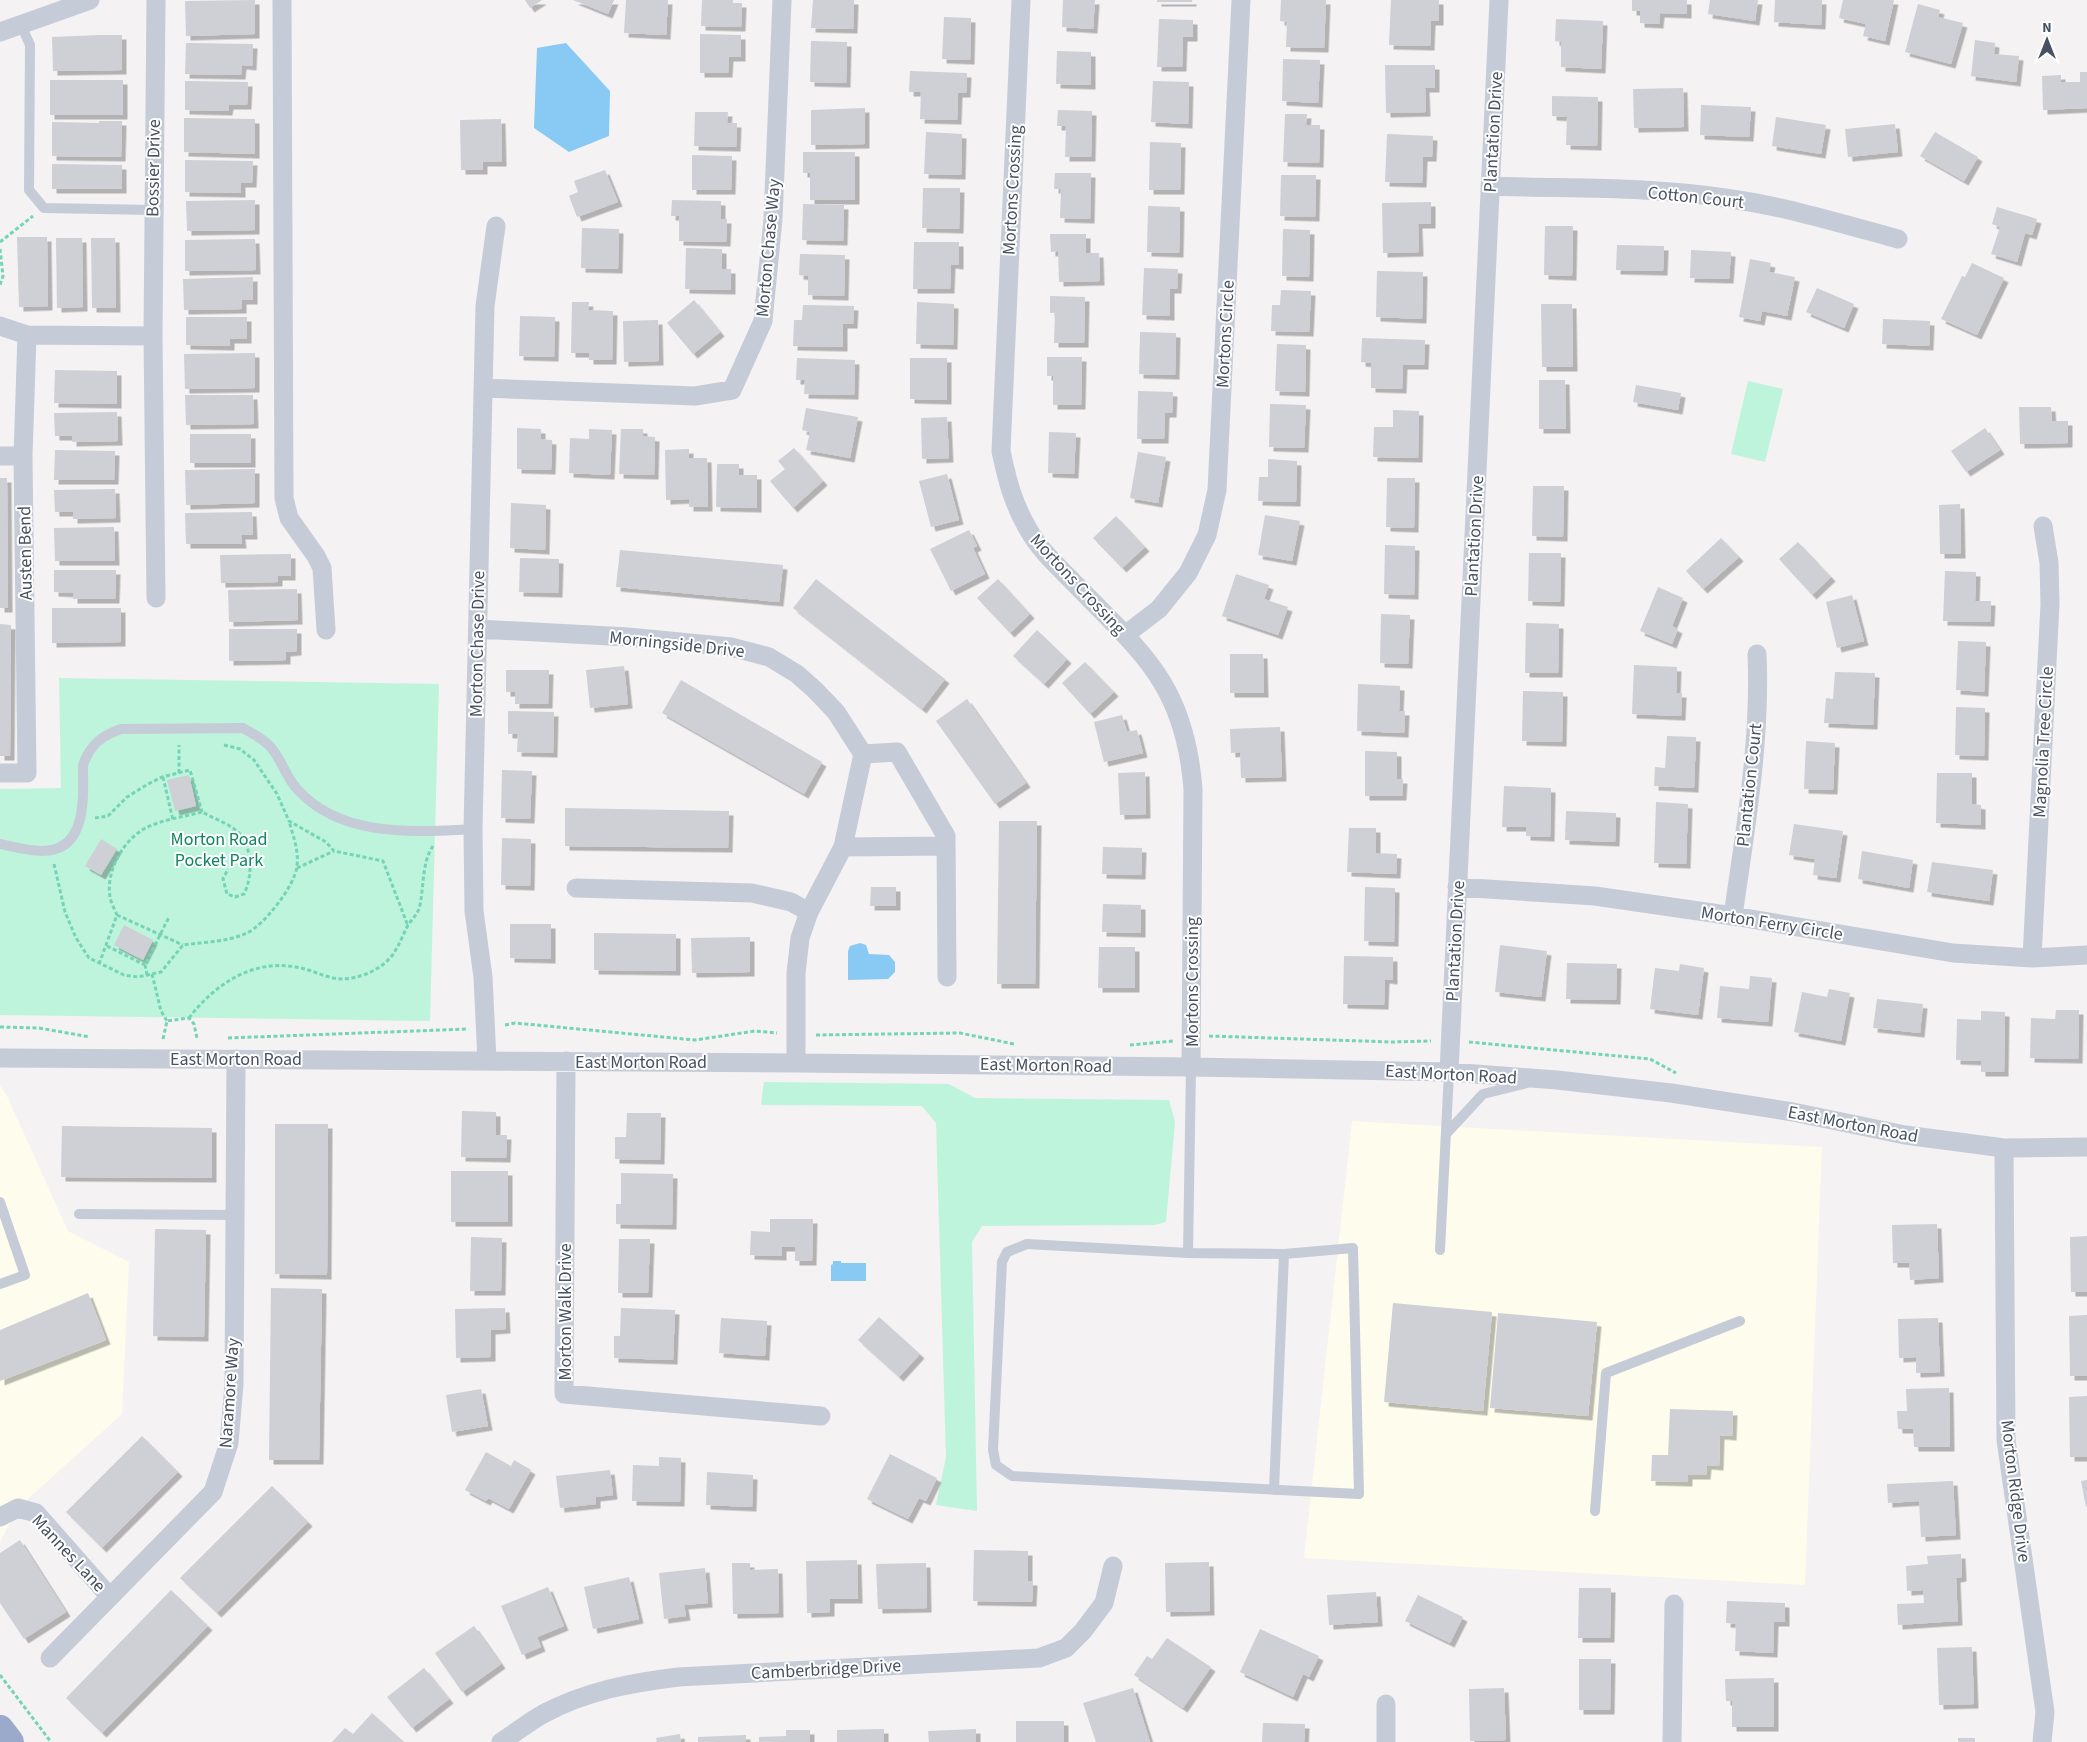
<svg xmlns="http://www.w3.org/2000/svg" width="2087" height="1742" font-family="'Source Sans 3',sans-serif">
<defs>
<filter id="shadow"><feDropShadow dx="4.5" dy="4.5" stdDeviation="0" flood-color="#0004"/></filter>
</defs>
<rect width="100%" height="100%" fill="#f4f2f2"/>
<path fill="#fefcec" d="M0,1085l7,11 61,135 61,31 -7,152 -104,94 -18,34z
M1352,1121l470,26 -17,438 -501,-27z"/>
<path fill="#bef4dc" d="M1748,381l35,8 -18,73 -34,-8z
M59,678l380,6 -9,337 -430,-6v-226l61,-1z
M764,1082l185,2 26,14 194,2 6,22 -9,100 -12,3 -172,1 -10,16 5,269 -41,-6 10,-48 -10,-334 -14,-17 -161,-1z"/>
<path fill="#88caf4" d="M566,43l44,48 -1,45 -40,16 -35,-24 3,-80z
M860,943l6,2 3,9 20,1 6,7v10l-7,7 -40,1v-29l2,-5z
M833,1261h8v2h25v18h-35v-16l2,-1z"/>
<path fill="#ced0d6" filter="url(#shadow)" d="M255,0v34l-69,2 -1,-35z
M525,0h17l-12,8z
M573,0h41l-6,14z
M626,0h42l-2,35 -42,-2z
M702,0h31v3h9l-1,24 -40,-1z
M813,0h41l-1,29 -42,-1z
M1063,0h32l-2,29 -31,-2z
M1157,0h35v2h-35z
M1281,0h45l-2,48 -38,-1 1,-25 -7,-1z
M1391,0h48v21h-8l-1,25 -41,-1z
M1632,0h55v14l-27,-1 -1,11 -19,-1v-12h-8z
M1710,0h48l-3,21 -47,-7z
M1775,0h47l-1,25 -47,-3z
M1843,0h51l-9,41 -22,-5 3,-12 -27,-6z
M1918,4l22,6 -2,7 25,6 -12,41 -46,-12z
M944,17l27,1 -1,42 -28,-1z
M1159,19l34,1v17h-10l-1,30h-25z
M1556,19l47,2 -2,48 -40,-2v-25l-6,-1z
M700,34l41,1v22h-12l-1,16h-28z
M99,35h23v35l-69,1 -1,-34z
M1975,40l20,3 -1,11 25,2 -3,26 -45,-6z
M811,41l36,1 -1,41 -36,-1z
M186,43l67,1 -1,22 -10,-1 -1,10 -56,-1z
M1057,51l34,1v33l-35,-1z
M1283,59l37,1 -2,43 -36,-2z
M1385,65h50v23h-10l1,24 -40,1z
M910,71l57,2 -1,20h-8l-1,27 -37,-1 1,-27h-12z
M2080,72h7v36l-44,2 -1,-34 19,-1v7h19z
M50,80h73v35h-73z
M185,81l63,1 -1,23h-18l-1,6 -43,-1z
M1153,81l36,1 -1,42 -37,-2z
M1683,88l1,39 -50,1 -1,-39z
M1552,96l46,1 -1,49 -31,-1 1,-28 -15,-1z
M1701,105l50,2 -2,30 -49,-2z
M865,108v36l-54,1v-35z
M1058,110l34,1 -1,46h-26l1,-31h-9z
M695,112h33l-1,11h10l-1,24 -42,-1z
M1285,114h22l-1,11h14l-1,38 -36,-1z
M1776,117l50,8 -5,29 -49,-8z
M184,118l71,1v35l-71,-2z
M501,119l1,43h-19v8h-22l-1,-50z
M99,121h23l-1,36 -69,-1v-34l47,1z
M1895,124l3,28 -50,5 -3,-28z
M926,132l36,2 -1,41 -37,-1z
M1935,132l43,25 -14,24 -44,-25z
M1387,134l46,2 -1,21h-9l-1,26 -37,-1z
M1150,142l31,1 -1,47h-31z
M803,152h52v48h-45v-27h-7z
M692,155l40,1 -1,34h-39z
M185,160l68,1 -1,22h-11v10l-56,-1z
M52,164l70,1v24h-70z
M605,170l13,32 -41,15 -8,-21 9,-4 -4,-11z
M1055,173h36l-1,46 -30,-1 1,-29h-7z
M1281,175h35l-1,42 -35,-1z
M923,188h37l-1,41 -37,-1z
M255,200v30l-68,1 -1,-30z
M672,200l49,1v18h6l-1,23 -47,-1v-25h-8z
M1431,202v22h-13l1,28 -36,1 -1,-50z
M803,204l41,1 -1,36 -41,-1z
M1148,206l32,1 -1,46 -32,-1z
M1997,207l40,12 -5,16 -7,-2 -8,29 -26,-8 9,-27 -8,-3z
M1545,226h28l-1,50 -28,-1z
M582,228l37,1 -1,40 -37,-1z
M1283,229l27,1 -1,47 -27,-1z
M1050,234h36v19h13l1,28 -41,1 -1,-31 -7,1z
M17,237h30l1,69 -29,1z
M56,238h26l1,69 -26,1z
M91,238h24l1,70h-24z
M255,239l1,31 -71,1v-31z
M914,242h45v23l-8,-1 -1,25h-37z
M1617,245l47,1 -1,25 -47,-1z
M686,248l36,1v20h9v21l-46,-1z
M1691,250l40,2 -2,27 -39,-1z
M800,254l45,1 -1,41 -36,-1v-19l-9,-1z
M1750,259l21,4 -2,9 26,5 -8,39 -25,-5 -2,10 -21,-4z
M1972,263l32,15 -27,57 -36,-16 21,-43 3,1z
M1144,268l34,1 -1,20h-7v27l-28,-1z
M1377,271l46,1 -1,47 -46,-2z
M253,277v23h-11v9l-58,1 -1,-31z
M1817,288l37,16 -10,24 -38,-16z
M1281,290l30,1 -2,41 -38,-1 1,-26h8z
M1050,296l35,1 -1,46h-30l1,-30h-5z
M694,300l26,32 -27,22 -26,-31z
M572,302h17l-1,8 25,1 -1,49h-23v-7h-18z
M917,302l37,2 -1,41 -37,-1z
M1541,304h31l1,63h-31z
M803,305l51,1 -1,18h-10v23l-50,-1 1,-26h8z
M520,316l35,1 -1,40 -35,-1z
M186,317h61v22h-17v7l-44,-1z
M1883,319l47,2 -1,25 -47,-2z
M658,320l1,41 -35,1 -1,-41z
M1140,332l36,1 -1,42 -36,-1z
M1362,338l63,2 -1,25h-21l-1,24 -31,-1v-25l-10,-1z
M1277,344l29,1 -1,47 -30,-1z
M255,353v35l-70,1 -1,-35z
M1047,357h35l-1,48h-28v-29h-6z
M797,358l58,2 -1,35 -50,-1 1,-14h-9z
M910,358h37v42l-37,-1z
M55,370l62,1v33l-63,-1z
M1539,380h26l1,49h-27z
M1636,385l45,8 -3,17 -45,-8z
M1138,391l35,1 -1,21h-7l-1,26h-27z
M185,395h68l1,29 -68,1z
M1270,404l36,1 -2,43 -35,-1z
M2019,407h32l1,14h16v22l-48,1z
M806,408l52,9 -8,41 -44,-8 4,-18 -8,-2z
M1393,410l26,1 -1,47 -45,-1 1,-30h19z
M117,412l1,29 -46,1v-6h-17l-1,-23z
M947,417l2,41 -27,1 -1,-41z
M517,428l24,1v10l11,1 -1,30 -34,-1z
M1985,428l15,22 -34,22 -15,-21z
M589,429l23,1 -2,45 -41,-2 1,-35 19,1z
M621,429h22v7l12,1 -1,38 -35,-1z
M1049,432l27,1 -2,41 -26,-1z
M190,434h61v29h-61z
M794,448l29,33 -30,27 -23,-27 15,-12 -7,-8z
M689,449v9h18l1,49h-19v-8l-23,1 -1,-50z
M55,450l60,1 -1,29h-60z
M1138,452l28,5 -8,46 -28,-5z
M1268,459l29,2 -1,41 -38,-1 1,-24h9z
M717,464h22v11h18v33l-41,-1z
M255,469v34l-69,2 -1,-35z
M947,474l12,46 -28,7 -12,-46z
M0,478h7l1,130h-8z
M1387,478h28l-1,50 -28,-1z
M1533,486h31l-1,51 -31,-1z
M115,489l1,29 -43,1v-7h-18l-1,-22z
M511,503l35,2 -1,45 -35,-2z
M1960,504l1,50h-21l-1,-49z
M252,512l1,23h-12l1,9h-56l-1,-31z
M1265,515l35,6 -8,40 -34,-6z
M1116,516l29,31 -23,21 -29,-30z
M114,527l1,34h-60l-1,-33z
M969,530l8,16 -4,2 12,26 -34,17 -21,-42z
M1721,538l18,19 -36,32 -17,-18z
M1798,542l33,35 -19,18 -33,-36z
M1385,545l30,1 -1,49 -30,-1z
M620,550l163,15 -4,37 -163,-15z
M1529,553h32l-1,49 -32,-1z
M291,554v22h-13v6l-57,1 -1,-28z
M520,558l39,1 -1,34 -39,-1z
M54,570h62l-1,29h-42v-6l-19,-1z
M1945,571l31,1 -1,29h16l-1,21 -47,-1z
M1236,574l33,11 -5,14 24,8 -10,28 -56,-19z
M816,579l129,100 -23,30 -129,-101z
M998,579l32,35 -20,19 -33,-35z
M1658,587l25,11 -11,28 6,3 -6,15 -32,-13z
M297,589l1,31 -69,2 -1,-32z
M1852,595l12,46 -27,7 -11,-46z
M52,608h69v34l-69,1z
M1381,614l29,1 -2,49 -28,-1z
M1526,623l33,1 -1,49h-33z
M0,624l11,1 -1,131h-10z
M229,629h68v22l-11,1v8l-57,1z
M1037,630l30,29 -23,25 -31,-28z
M1958,641l28,1 -2,50 -28,-2z
M1230,654h33l1,39h-34z
M1085,662l29,30 -24,22 -28,-31z
M1634,665l43,2 -1,26h6l-1,23 -49,-2z
M624,666l4,38 -38,4 -4,-38z
M506,670h43l-1,34h-33v-12h-9z
M1835,672l40,1 -2,52 -49,-2 2,-25 7,1z
M681,680l141,82 -18,32 -142,-81z
M1358,684l42,2 -1,25h6l-1,22 -47,-2z
M1523,691l40,1 -1,50 -40,-1z
M967,699l59,84 -31,21 -59,-83z
M1956,707l29,1 -1,48 -29,-1z
M508,711l46,1 -1,41 -36,-1 1,-18h-10z
M1122,715l5,17 10,-2 6,23 -39,9 -10,-40z
M1280,727l2,50 -41,1 -1,-26 -9,1 -1,-24z
M1667,736l29,1 -2,51 -40,-2 1,-19 10,1z
M1806,741l29,2 -2,47 -29,-1z
M1365,751l32,1v27h6l-1,17h-37z
M502,770l30,1 -2,48 -29,-1z
M1145,772l1,42 -26,1 -2,-42z
M1937,773h35v31l9,1v20l-45,-2z
M189,775l7,31 -21,5 -8,-31z
M1504,786l47,2 -1,49 -24,-1v-9h-24z
M1656,802l32,2 -2,60 -32,-1z
M565,808l164,3 -1,37 -163,-2z
M1566,811l50,2 -1,29 -50,-2z
M999,821h38l-2,163h-38z
M1794,824l49,7 -7,47 -23,-3 2,-16 -26,-4z
M1349,828h27v25l21,1 -1,20 -49,-2z
M502,838l29,1 -1,47 -29,-1z
M101,839l16,10 -16,26 -16,-9z
M1103,847l39,1 -1,27 -39,-1z
M1862,851l51,9 -4,28 -51,-9z
M1932,862l61,8 -4,31 -62,-9z
M871,887h25v19h-26z
M1365,887l30,1 -1,54 -30,-1z
M1103,904l38,1v28l-39,-1z
M510,924h41v35l-41,-1z
M124,925l29,15 -10,20 -29,-15z
M594,933l82,1v37l-82,-1z
M750,937v35l-58,1 -1,-35z
M1500,945l47,6 -6,46 -46,-5z
M1099,947h36v41h-37z
M1344,956l49,1v23l-8,-1 -1,26 -41,-1z
M1567,963l50,1 -1,36 -50,-1z
M1680,964l24,4 -6,47 -48,-6 5,-41 24,3z
M1750,976l22,2 -4,44 -51,-4 3,-32 29,3z
M1829,989l21,4 -9,48 -47,-9 8,-40 25,5z
M1877,999l46,5 -3,29 -47,-5z
M2056,1010h23l-1,49 -48,-1 1,-40 24,1z
M1981,1011l24,1 -1,60h-23v-11l-25,-1 1,-41 24,1z
M462,1111l34,1v23h11l-1,23 -45,-1z
M627,1113h34l-1,47 -45,-1v-22h11z
M275,1124h53l-1,151 -52,-1z
M62,1126l150,2v50l-151,-1z
M451,1171h57v51h-57z
M621,1173l52,1 -1,51 -56,-1v-20h5z
M770,1219h43l-1,42h-17v-14h-13v9l-32,-1 1,-24 19,1z
M1937,1224l2,54 -29,2 -1,-17h-16l-1,-38z
M155,1229l51,1 -2,107 -51,-1z
M2087,1236v56h-16l-1,-55z
M471,1237l31,1 -1,53h-31z
M619,1239h31l-2,54h-30z
M271,1288l51,1 -3,171h-50z
M88,1293l18,47 -106,41v-51z
M1393,1303l99,9 -9,99 -99,-9z
M505,1308l1,21 -15,1v27l-35,1 -1,-49z
M621,1308l54,2 -2,50 -59,-2v-22h6z
M1498,1313l99,9 -9,94 -98,-8z
M2087,1315v61h-17l-1,-60z
M879,1317l41,37 -21,23 -41,-37z
M721,1318l46,3 -2,35 -46,-3z
M1938,1318l2,54 -24,1v-16l-17,1 -1,-39z
M1949,1388l1,59h-36l-1,-18h-15l-1,-18h10l-1,-22z
M481,1389l7,37 -36,6 -6,-37z
M2087,1396v61h-17l-1,-60z
M1670,1409l63,2 -1,25 -12,-1 -1,31 -12,-1 -1,10h-18v7l-37,-1 1,-26h16z
M142,1436l36,36 -76,76 -36,-36z
M486,1452l25,14 3,-6 17,10 -22,39 -21,-11 -2,3 -21,-11z
M890,1454l47,24 -11,23 -7,-3 -11,21 -41,-20z
M659,1457l22,1 -1,44 -48,-1 1,-36 26,1z
M610,1470l3,25 -17,2v7l-36,4 -4,-32z
M707,1472l46,3 -1,32 -46,-2z
M2087,1480v26l-1,1 -5,-26z
M1953,1481l3,54 -35,2 -2,-36 -31,2 -1,-19z
M272,1486l36,36 -91,91 -37,-35z
M20,1540l46,72 -42,27 -24,-36v-50z
M974,1550l54,1v30h5l-1,21 -59,-1z
M1961,1554l1,23 -6,1 2,43 -60,4 -1,-21 27,-1 -1,-13 -16,1 -1,-25 22,-2 -1,-8z
M857,1560l1,39h-28v13l-23,1 -1,-52z
M1209,1562l1,49 -44,1 -1,-49z
M732,1563h18v7l28,-1 1,44 -46,1z
M926,1563l1,45 -49,1 -2,-45z
M705,1568l3,35 -24,2 2,11 -22,3 -5,-46z
M629,1577l10,42 -46,10 -9,-42z
M548,1587l16,39 -27,11 4,10 -19,8 -21,-49z
M1579,1588h32l-1,50h-32z
M171,1590l37,36 -106,107 -36,-35z
M1376,1592l2,30 -49,3 -2,-30z
M1418,1595l45,22 -13,26 -45,-22z
M1727,1601l58,2v19h-11l-1,31 -38,-2 1,-27 -10,-1z
M474,1626l27,38 -39,28 -27,-39z
M1260,1629l59,27 -10,21 -6,-3 -10,23 -53,-25z
M1167,1638l44,29 -28,41 -49,-33 13,-19 5,3z
M1972,1647l2,57 -35,1 -2,-57z
M1579,1659h32l-1,51h-31z
M424,1668l25,31 -37,29 -25,-31z
M1774,1678v49h-42v-26h-6l-1,-22z
M1133,1688l17,54h-54l-13,-39z
M1504,1688l2,52 -36,1 -1,-52z
M372,1713l32,29h-72l13,-14 8,6z
M1016,1721h48v21h-48z
M1263,1723l42,1 -1,18h-42z
M884,1729v13h-47v-12z
M976,1729v13h-47l-1,-11z
M786,1730h24v12h-51v-5l27,-1z
M680,1734l1,8h-24l-1,-4z
M746,1735v7h-48v-5z
M1958,1738h17v4h-17z"/>
<g fill="none" stroke-linecap="round" stroke-linejoin="round">
<path stroke="#73d5b6" stroke-width="3" stroke-dasharray="4 2.5" stroke-linecap="butt" d="M0,242l33,-26
M0,249l3,27 -3,9
M224,745l16,4 14,11 23,34 12,27 37,21 8,9 49,10 25,65
M179,773v-28
M163,777l10,43
M95,818l13,-2 19,-19 21,-13 14,-7 28,-7 12,42
M54,864l11,48 11,26 13,20 35,17 14,2 23,-5 22,-27c21,-3 44,-3 64,-12 17,-8 48,-47 50,-67 2,-16 -4,-30 -8,-45
M297,868l37,-17
M117,915l66,30
M107,946l38,19
M99,964l18,-49c-2,-5 -6,-12 -7,-18 -4,-25 11,-53 32,-67 17,-10 41,-13 60,-18 11,6 25,11 35,19 16,15 16,45 7,63l-9,3 -8,-3 -4,-15 5,-10
M152,974l9,37 6,10
M147,975l-2,-10 24,-48
M189,1018c25,-33 63,-59 107,-51 13,2 24,8 37,11 19,4 45,-6 58,-21 7,-9 11,-20 16,-30 5,-9 11,-12 13,-22 4,-20 2,-43 13,-59
M505,1025l10,-2 180,17 60,-9 22,2
M0,1027l39,1 51,9
M816,1035l144,-2 54,11
M1209,1036l183,6 39,-1
M228,1038l239,-9
M163,1039l4,-18 22,-3 5,6 3,14
M1469,1042l181,17 26,14
M1130,1045l43,-4
M0,1675l51,67"/>
<path stroke="#c5cbd7" stroke-width="10" d="M21,25l9,20 -1,145 15,18 109,2
M0,844c14,3 29,7 42,7 46,0 41,-54 41,-86 7,-20 18,-29 38,-36l122,-1c10,6 23,12 30,22 9,12 14,28 24,39 44,49 116,43 176,40
M1446,1134l37,-40 44,-11
M0,1202l25,73 -25,9
M79,1214l156,1
M1440,1250l9,-178
M1188,1253l3,-186
M1274,1490l10,-236 -96,-1 -161,-9 -20,8 -5,10 -9,188 3,15 16,11 347,18 -6,-246 -69,6
M1595,1511l11,-138 134,-52"/>
<path stroke="#c5cbd7" stroke-width="19" d="M282,0l2,498 5,20 27,38 6,12 4,62
M1021,0l-20,451c6,29 12,52 27,78 12,22 33,40 50,58 67,68 107,100 115,202l-2,278
M0,32l90,-32
M1490,186c77,3 159,0 235,12 58,8 115,25 173,41
M0,326l27,9 -4,121 4,317h-27
M27,335l126,1 3,-336
M153,336l3,262
M484,388l211,8 37,-6 31,-69 10,-102 9,-219
M0,456h23
M478,629l150,8 103,10 38,10 28,17 18,16 21,22 27,42
M1125,635l34,-26 29,-36 19,-38 10,-45 24,-490
M863,754l34,-2 49,84 1,141
M843,847l103,-1
M1457,887l138,9 138,20 220,37 79,5 55,-3
M576,888l176,5 39,9 18,10
M1733,916c12,-86 28,-174 24,-262
M2032,958l18,-354 -1,-41 -6,-37
M0,1058l796,5 395,4 258,5 108,8 114,13 122,19 112,23 99,13 83,-1
M487,1061l-4,-84 -9,-66 -1,-82 12,-523 11,-80
M566,1061l-2,333 257,22
M796,1063v-90l4,-35 9,-26 34,-65 20,-93
M1449,1072l50,-1072
M2004,1148l2,292 39,272 -3,30
M0,1517l18,-9 18,5 74,84
M50,1658l163,-166 16,-49 5,-59 2,-325
M1386,1704v38
M501,1742c14,-9 28,-20 42,-28 43,-23 87,-31 135,-37l361,-19 27,-10 17,-17 21,-28 9,-37
M1672,1742l2,-138"/>
<path stroke="#9baacb" stroke-width="28" d="M0,1729l10,13"/>
</g>
<g text-anchor="middle" stroke-width="4" stroke-linejoin="round" paint-order="stroke">
<g font-size="18" fill="#485161" stroke="#fff">
<text transform="translate(1493 132) rotate(-87)" y="6">Plantation Drive</text>
<text transform="translate(153 168) rotate(-89)" y="6">Bossier Drive</text>
<text transform="translate(1012 190) rotate(-87)" y="6">Mortons Crossing</text>
<text transform="translate(1696 197) rotate(6)" y="6">Cotton Court</text>
<text transform="translate(768 248) rotate(-85)" y="6">Morton Chase Way</text>
<text transform="translate(1225 334) rotate(-87)" y="6">Mortons Circle</text>
<text transform="translate(1474 536) rotate(-87)" y="6">Plantation Drive</text>
<text transform="translate(25 553) rotate(-91)" y="6">Austen Bend</text>
<text transform="translate(1078 584) rotate(47)" y="6">Mortons Crossing</text>
<text transform="translate(477 644) rotate(-89)" y="6">Morton Chase Drive</text>
<text transform="translate(677 644) rotate(6)" y="6">Morningside Drive</text>
<text transform="translate(2043 742) rotate(-87)" y="6">Magnolia Tree Circle</text>
<text transform="translate(1749 785) rotate(-84)" y="6">Plantation Court</text>
<text transform="translate(1772 923) rotate(9)" y="6">Morton Ferry Circle</text>
<text transform="translate(1455 941) rotate(-87)" y="6">Plantation Drive</text>
<text transform="translate(1192 982) rotate(-90)" y="6">Mortons Crossing</text>
<text x="236" y="1065">East Morton Road</text>
<text x="641" y="1068">East Morton Road</text>
<text transform="translate(1046 1065) rotate(1)" y="6">East Morton Road</text>
<text transform="translate(1451 1074) rotate(3)" y="6">East Morton Road</text>
<text transform="translate(1853 1124) rotate(11)" y="6">East Morton Road</text>
<text transform="translate(565 1312) rotate(-90)" y="6">Morton Walk Drive</text>
<text transform="translate(229 1393) rotate(-86)" y="6">Naramore Way</text>
<text transform="translate(2016 1491) rotate(83)" y="6">Morton Ridge Drive</text>
<text transform="translate(69 1553) rotate(47)" y="6">Mannes Lane</text>
<text transform="translate(826 1669) rotate(-3)" y="6">Camberbridge Drive</text>
</g>
<g font-size="18" fill="#10855f" stroke="#fff">
<text x="219" y="845">Morton Road<tspan x="219" dy="21">Pocket Park</tspan></text>
</g>
</g>
<g transform="translate(2047 40)" stroke="#ffffff" stroke-width="4" paint-order="stroke">
<path d="M0-4L9 19L0 12L-9 19Z" fill="#485161"/>
<text y="-8" font-size="14" font-weight="bold" text-anchor="middle" fill="#485161">N</text>
</g>
</svg>
